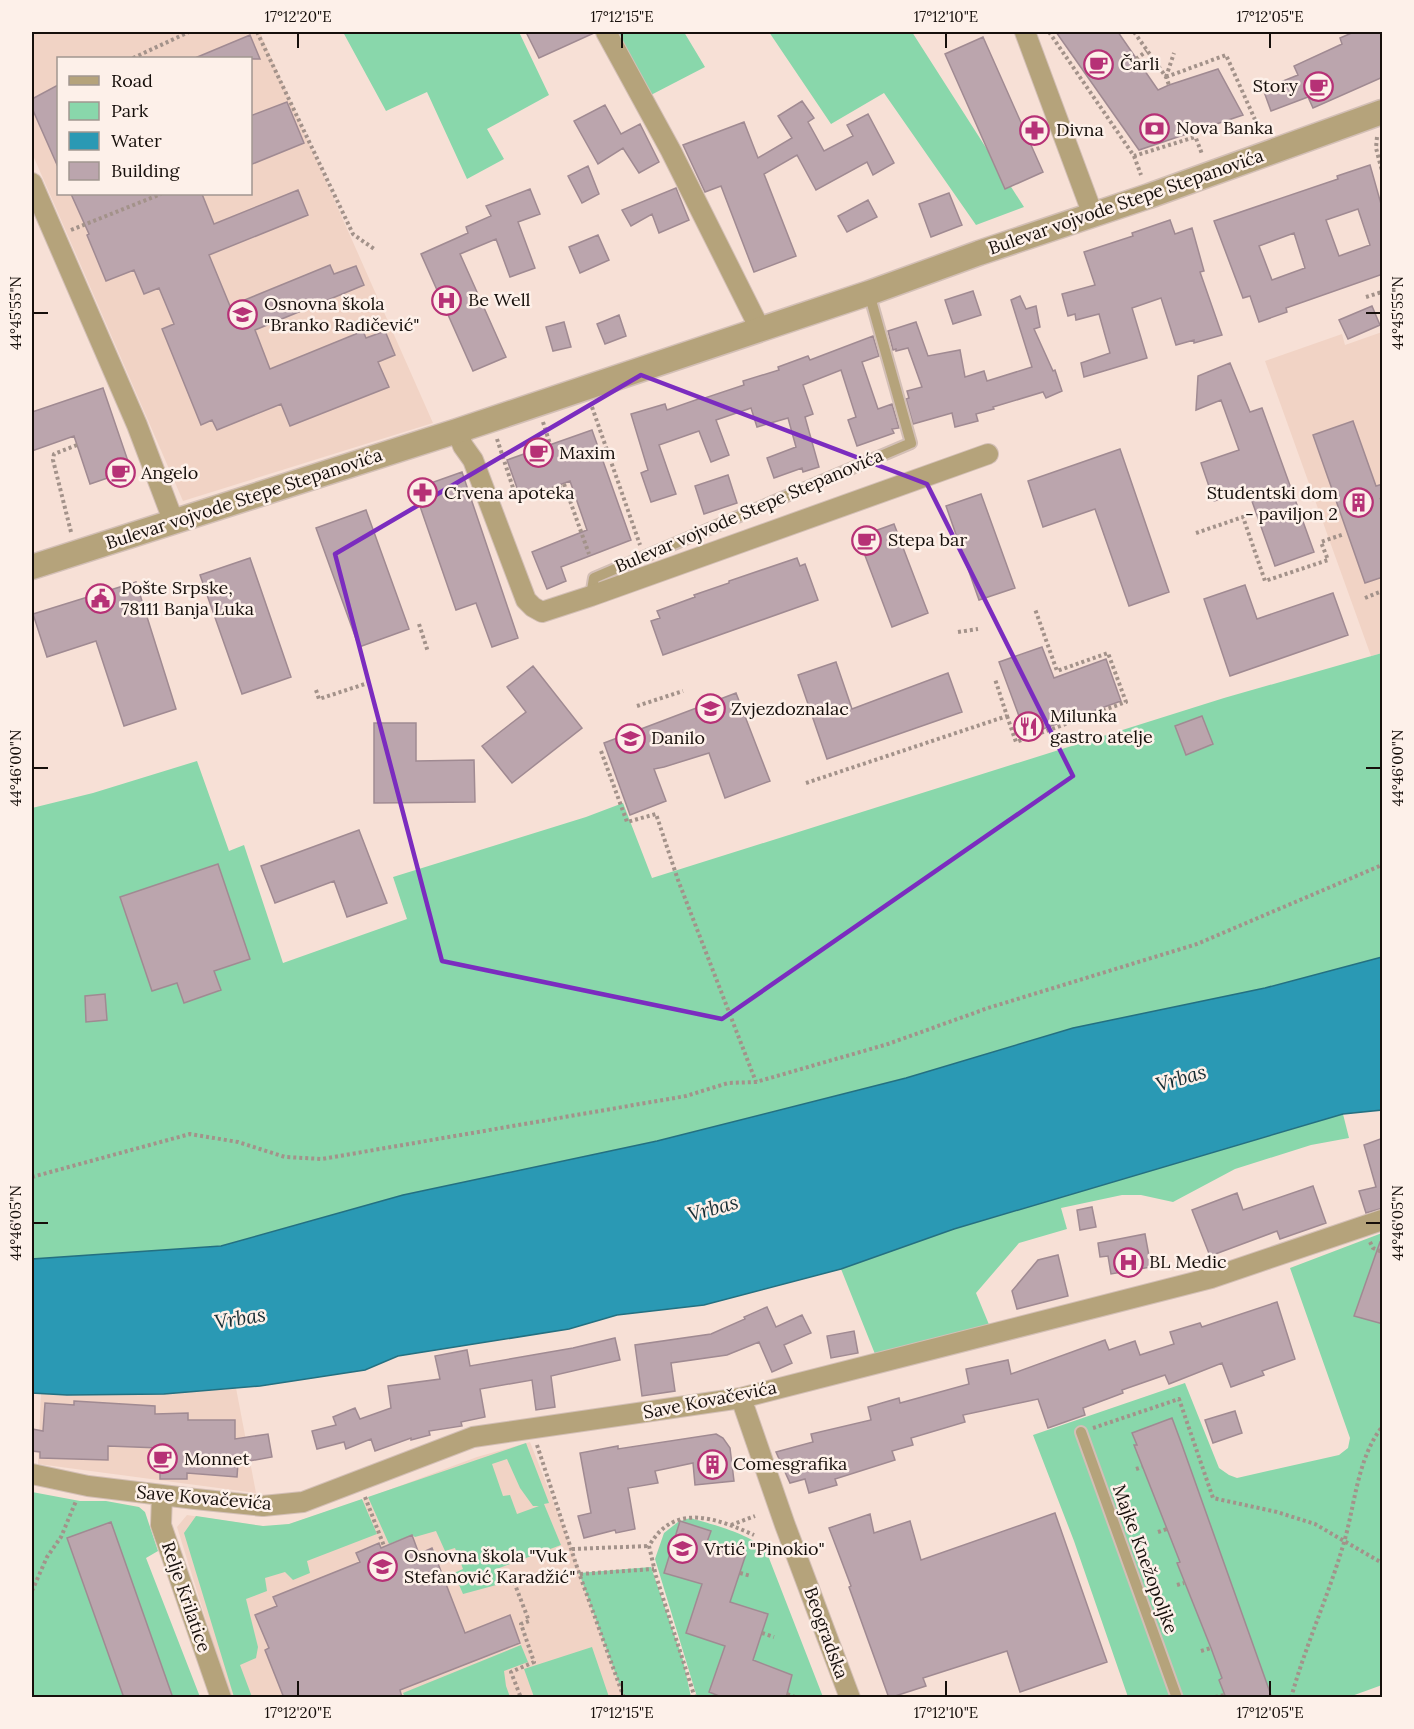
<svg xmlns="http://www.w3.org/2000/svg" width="1414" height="1729" font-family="Lora,serif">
<rect width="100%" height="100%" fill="#f7e0d6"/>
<path fill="#f1d3c5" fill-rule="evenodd" d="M32,32h228l173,391 -250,78 -151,-348zM58,58h192v136h-192z
M1382,332v321l-11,3 -106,-295 77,-27 3,11z
M236,1388l20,105 -218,-29 3,-71 26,2 97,-1z
M530,1442l42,107 52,148h-394l-53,-170 10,-12 82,12 20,-3 73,-24 115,-43z"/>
<path fill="#89d7ab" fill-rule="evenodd" d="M343,32h176l30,63 -62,34 17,30 -37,20 -40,-87 -41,19z
M616,32h68l21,35 -56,29z
M769,32h143l112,175 -48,18 -92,-132 -53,31z
M1382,653v304l-117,31 -192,40 -167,50 -249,63 -254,54 -182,51 -189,13v-451l61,-15 104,-32 32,90 15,-6 39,118 124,-44 -14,-42 193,-60 37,-14 29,75 572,-180z
M1343,1114l6,24 -38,7 -76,24 -62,33 -32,-7h-19l-61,13 6,21 -48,14 -43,50 14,34 -115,27 -34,-85 113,-40z
M1382,1233v452l-33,12h-221l-54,-156 -41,-106 152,-52 34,85 10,7 8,3 102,-23 9,-7 2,-10 -60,-170z
M526,1443l23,60 -5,1 17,41 -67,25 6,14 -37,10 -9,-21 9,-4 -8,-21 -10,3 -9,-20 -21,6 -3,-2 -23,9 -21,-47zM507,1459l13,29 13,18h6l-22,8 -7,-19 -7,1 -11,-32z
M32,1492l48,9h26l33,6 6,5 13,39 -12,7 54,139h-168z
M362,1499l15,35 -70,27 3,12 -17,7 -8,-8 -20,6 2,13 -21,8 12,48 -2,11 -16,7 12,32h-18l-50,-164 12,-17 67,10 26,-2z
M690,1518c21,6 66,17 77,35l56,144h-126l-42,-138 9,-26 14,-11z
M651,1567l32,93 8,37h-67l-45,-124z
M521,1645l7,17 -24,9 2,15 4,11h-105l-2,-4z
M592,1647l17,50h-75l-10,-28z"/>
<path fill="#2a99b4" stroke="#247081" stroke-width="1.5" d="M1382,957v153l-39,4 -389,115 -113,40 -137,36 -87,10 -48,14 -171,27 -33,14 -105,16 -96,8 -97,1 -35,-2v-134l189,-13 182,-51 254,-54 249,-63 167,-50 192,-40z"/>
<path fill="#bba5ad" stroke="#a08a92" stroke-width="1.5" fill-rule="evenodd" d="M526,32h68v1l-55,25z
M1056,32h62l40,58 11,-5 49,-16 25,46 -104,35z
M1354,32h29v45l-70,31 -5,-11 -37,14 -8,-22 35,-14 -4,-9 48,-22 -2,-6z
M250,35l10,24 -65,-1z
M983,37l60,135 -38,17 -60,-135z
M58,85v82l-26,-59v-9z
M802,101l12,17 -6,4 16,29 29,-15 -6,-11 21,-11 26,49 -21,12 -6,-13 -51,28 -19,-35 -33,19 32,82 -42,16 -33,-86 -16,6 -22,-47 61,-23 14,36 34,-20 -14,-22z
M287,102l17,41 -54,22v-49z
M605,105l16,29 19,-10 19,38 -20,11 -16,-25 -25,16 -24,-43z
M1370,165l13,46v63l-97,34 1,4 -28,10 -9,-26 -7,2 -29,-77 124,-42 -1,-3zM1358,209l12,36 -31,11 -13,-36zM1294,233l11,35 -33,12 -13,-34z
M588,166l11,28 -17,9 -14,-27z
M676,188l13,32 -30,13 -7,-19 -21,12 -9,-16z
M530,189l10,25 -22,8 17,46 -25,9 -14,-38 -36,15 46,103 -33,14 -52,-117 47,-21 -2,-6 25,-11 -5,-10z
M298,190l10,25 -99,40 21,51 100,-41 4,9 22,-8 8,19 -109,45 15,39 93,-38 3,7 19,-7 10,24 -17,7 11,25 -99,39 -9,-22 -64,26 -5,-10 -11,5 -39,-96 12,-5 -15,-36 -15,6 -10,-24 -28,11 -19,-46 2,-1 -18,-40h131l12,30z
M949,193l13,32 -31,12 -12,-33z
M868,200l9,17 -30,15 -9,-16z
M1170,220l5,14 17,-6 12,43 -4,1 22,63 -28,8v-3l-18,5 -15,-47 -29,10 15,50 -63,19 -3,-14 29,-10 -11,-39 -23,6 -1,-6 -7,2 -6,-22 33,-9 -11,-33 49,-16 -1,-3z
M598,235l11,25 -29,13 -11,-26z
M973,291l8,24 -28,9 -8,-24z
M1020,296l6,13 10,-3 4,21 -6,2 19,42 2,-1 7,21 -16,7 -3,-6 -50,15 1,2 -18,5 2,7 -23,6 -3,-14 -39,11 -7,-25 3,-1 -2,-7 15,-4 -14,-39 -12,3v-2l-3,1 -5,-19 28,-9 12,34 32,-6 5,27 19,-6 3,10 45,-14 -21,-67z
M1372,306l8,19 -32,14 -9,-19z
M619,315l7,21 -21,8 -8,-20z
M564,322l7,25 -18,4 -7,-24z
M873,336l6,20 -17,6 16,47 14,-5 7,24 -7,1 2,4 -37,13 -9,-26 8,-3 -15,-47 -38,15 10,29 -8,3 14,50 -16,5 -1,-4 -28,10 -7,-20 29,-11 -8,-29 -31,9 -6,-19 -35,12 13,35 -18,7 -12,-31 -40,14 17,49 -25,8 -10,-29 7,-3 -17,-56 34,-10 2,6 34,-12 1,1 42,-14 -1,-4 36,-11 -1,-3 30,-11 2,4z
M1230,363l20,49 12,-4 52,144 -39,14 -27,-76 -34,11 -13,-38 38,-13 -18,-50 -25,10 2,-34z
M103,388l28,82 -41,14 -16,-48 -42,15v-39z
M1353,421l23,65 7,-2v93l-18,6 -52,-148z
M592,430l39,110 -70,27 5,14 -19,8 -15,-37 55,-22 -17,-49 -49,18 -14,-39z
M1120,449l49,143 -40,14 -34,-97 -52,18 -15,-46z
M462,472l56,166 -26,9 -16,-44 -20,7 -42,-121z
M728,475l9,28 -33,11 -9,-28z
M981,494l34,94 -36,12 -33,-94z
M366,510l43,119 -50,18 -43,-119z
M894,524l34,89 -36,14 -34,-90z
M250,558l41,119 -49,17 -42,-119z
M797,558l3,8 5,-2 13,36 -155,55 -12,-34 9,-3 -3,-7 38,-14 -1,-2 35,-12v-2z
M136,582l40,127 -52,17 -28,-85 -49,16 -14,-43z
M1245,585l12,34 76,-26 15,42 -118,41 -26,-77z
M1042,647l12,31 52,-19 15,42 -95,34 -27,-73z
M836,662l16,47 96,-36 14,39 -135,47 -29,-84z
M533,666l49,62 -70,55 -30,-37 44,-34 -19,-25z
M736,693l34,88 -45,17 -16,-45 -45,14 -10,2 12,32 -36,14 -26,-72z
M1202,716l11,28 -27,11 -11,-29z
M374,723h42v38l58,-1 1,42 -101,1z
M359,830l28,73 -40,14 -13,-36 -59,22 -14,-37z
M218,864l32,95 -36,12 7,19 -37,13 -7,-20 -25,8 -32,-94z
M105,994l2,26 -21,2 -1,-26z
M1383,1138v56h-2l2,14 -17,5 -7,-22 17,-4 -12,-42z
M1313,1186l13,37 -46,16 -3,-8 -67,25 -18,-46 45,-17 6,17z
M1092,1207l4,20 -16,3 -3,-20z
M1145,1234l6,33 -40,7 -3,-18 -8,1 -2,-14z
M1380,1242l3,1v81l-29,-8z
M1058,1255l10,41 -51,13 -5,-18 26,-31z
M1277,1302l18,57 -33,12 2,4 -33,12 -9,-24 -53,21 -4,-9 -43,15 1,3 -40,15 2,7 -37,13 -10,-29 -75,16 2,7 -54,16 2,7 -21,6 3,9 -60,19 2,6 -28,8 -4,-14 -15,4 -14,-31 37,-10 -2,-8 60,-14 -3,-13 31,-9 1,5 69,-19 -3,-15 42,-9 3,14 94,-34 4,10 26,-9 5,14 34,-11 -4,-12 30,-9 2,4z
M767,1307l9,20 26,-12 9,18 -27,12 8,18 -20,9 -13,-30 -32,13 -56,8 4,28 -33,5 -7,-51 76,-11 34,-15 -1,-2z
M854,1331l4,22 -27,5 -4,-22z
M615,1338l5,22 -69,16 4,31 -19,3 -4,-30 -52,9 5,28 -24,5 1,4 -33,5 1,4 -19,5v-2l-36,13 -4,-12 -25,10 -2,-7 -27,7 -5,-18 24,-6 -3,-8 22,-9 5,11 31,-11 -3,-22 52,-7 -5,-23 32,-6 3,16 103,-18z
M74,1401l81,5v8l33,-1v7h47v19l33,-5 4,23 -34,6 -1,14 -50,-4v6h-27v-31l-52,-2v14l-68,-2v-6l-8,-1v-22l11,2 2,-28 29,2z
M1235,1411l7,22 -29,10 -8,-23z
M1172,1418l10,27 90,253h-46l-7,-18 3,-2 -11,-30 -34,-85 3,-1 -46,-117h3l-5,-12z
M716,1434l7,4 7,10 4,33 -39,4 -2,-22 -38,8 3,12 -30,5 7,41 -19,4 -1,-3 -31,8 -6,-22 13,-3 -11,-60 38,-7v3z
M1055,1513l52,149 -87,30 -13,-41 -84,27 3,8 -37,12 -40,-111 2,-1 -22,-58 41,-14 4,19 36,-12 11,39z
M680,1521l31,10 -4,11 39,12 -16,48 38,12 -15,46 39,15 -6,23h-62l-15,-6 16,-46 -39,-13 16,-49 -38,-11z
M111,1522l62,176h-49l-57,-160z
M412,1535l7,19 13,-6 33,85 45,-18 10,28 -120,47 2,8h-118l-19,-48 4,-2 -14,-33 22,-9 -4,-9 87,-35 -4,-9 23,-10 2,5z"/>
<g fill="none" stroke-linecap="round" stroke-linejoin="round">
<defs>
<path id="service" d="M591,596l3,-18 317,-135 -42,-150
M1081,1432l96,266"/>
<path id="minor" d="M606,32l65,119 89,178
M1025,32l68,183
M32,183l105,242 36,95
M457,431l6,15 10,14 53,140 7,7 9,5 49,-16 397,-142
M741,1398l44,127 65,173
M32,1474l56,12 107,13 68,7 40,-4 170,-65 268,-39 470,-120 171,-58
M162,1495l-1,30 60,173"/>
<path id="tertiary" d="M32,567l425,-136 412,-138 110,-40 170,-57 233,-84"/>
</defs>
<use href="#service" stroke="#d3bfb6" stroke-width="14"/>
<use href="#minor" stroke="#d3bfb6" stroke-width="22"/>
<use href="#tertiary" stroke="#d3bfb6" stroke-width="27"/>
<path stroke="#a3928a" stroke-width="4" stroke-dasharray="3 3" stroke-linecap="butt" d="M257,32l96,202 21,15
M1049,32l85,124 61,-19
M1134,32l32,45 3,8
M133,58l56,-26
M1136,59l11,-8
M1166,77l60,-22 35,78
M1166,77l8,-24
M1194,133l8,21
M1377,137l-1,11 6,23
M1134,156l7,19
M71,230l90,-36
M1366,297l16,-5
M592,407l48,138
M543,422l7,22
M497,439l20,61 47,-15
M564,484l25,70
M1380,500l2,-1
M71,532l-18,-72 1,-6 23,-9
M1196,533l47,-16 22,64 63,-21 -7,-18 23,-8
M1365,598l17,-7
M419,624l9,28
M958,632l20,-3
M316,690l3,9 52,-17
M637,706l46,-15
M1007,716l9,26 110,-40 -18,-49 -51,18 -22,-62
M601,751l26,71 29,-8 22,66 78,202
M806,783l201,-67 -12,-37
M32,1177l158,-43 48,8 47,15 37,2 364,-63 42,-13 28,-1 132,-38 100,-36 209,-64 185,-79
M1370,1242l3,6 9,4
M1093,1428l86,-29 34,99 64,14 38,12 67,39
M537,1445l42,128 45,125
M1136,1469l6,-2
M365,1497l19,49
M731,1525l24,-9
M1158,1532l9,-3
M572,1549l77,-3
M740,1573l11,3
M580,1574l74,-5
M514,1582l15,39 -8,3 13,38 -23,10 10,26
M1177,1585l7,-2
M32,1591l15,-34 14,-20 15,-36
M762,1633l12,4
M1201,1651l10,-3
M787,1694l11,4
M1215,1697l10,-2
M695,1698l-39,-122 -7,-30c25,-44 67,-28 105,-11
M1291,1698c14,-51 36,-99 51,-149 13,-40 14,-89 40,-122"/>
<use href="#service" stroke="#b5a37b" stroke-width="10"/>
<use href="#minor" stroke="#b5a37b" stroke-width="20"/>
<use href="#tertiary" stroke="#b5a37b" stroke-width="24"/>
</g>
<path fill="none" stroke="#7b2cbf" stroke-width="4.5" stroke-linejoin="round" d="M641,375l286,109 146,292 -351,243 -280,-58 -107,-407z"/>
<path fill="none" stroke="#160f0b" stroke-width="2" d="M298,33v15M622,33v15M946,33v15M1270,33v15M33,313h15M1366,313h15M33,768h15M1366,768h15M33,1223h15M1366,1223h15M298,1681v15M622,1681v15M946,1681v15M1270,1681v15"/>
<defs>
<symbol id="cafe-ring" viewBox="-11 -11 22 22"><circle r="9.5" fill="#fdf0e9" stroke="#b63176" stroke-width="1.5"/><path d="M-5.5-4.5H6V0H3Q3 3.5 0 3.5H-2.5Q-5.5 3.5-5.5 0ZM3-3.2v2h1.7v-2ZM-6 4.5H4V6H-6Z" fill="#b63176"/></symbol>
<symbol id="bank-ring" viewBox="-11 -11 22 22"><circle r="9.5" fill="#fdf0e9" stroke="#b63176" stroke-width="1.5"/><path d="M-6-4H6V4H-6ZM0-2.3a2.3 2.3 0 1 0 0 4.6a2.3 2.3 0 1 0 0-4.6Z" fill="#b63176"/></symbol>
<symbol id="pharmacy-ring" viewBox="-11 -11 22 22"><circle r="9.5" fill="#fdf0e9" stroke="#b63176" stroke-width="1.5"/><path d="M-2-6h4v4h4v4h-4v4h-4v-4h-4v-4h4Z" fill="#b63176"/></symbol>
<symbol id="hospital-ring" viewBox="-11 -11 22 22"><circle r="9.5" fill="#fdf0e9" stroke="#b63176" stroke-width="1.5"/><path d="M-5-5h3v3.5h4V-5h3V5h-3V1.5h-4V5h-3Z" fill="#b63176"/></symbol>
<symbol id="school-ring" viewBox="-11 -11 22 22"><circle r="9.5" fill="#fdf0e9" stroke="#b63176" stroke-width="1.5"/><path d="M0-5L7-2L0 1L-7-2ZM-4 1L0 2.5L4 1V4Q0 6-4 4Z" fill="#b63176"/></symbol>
<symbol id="building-ring" viewBox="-11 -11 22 22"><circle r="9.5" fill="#fdf0e9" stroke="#b63176" stroke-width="1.5"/><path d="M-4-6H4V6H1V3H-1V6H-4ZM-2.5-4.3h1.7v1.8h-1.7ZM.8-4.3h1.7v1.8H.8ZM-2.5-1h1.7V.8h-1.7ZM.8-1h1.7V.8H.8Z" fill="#b63176"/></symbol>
<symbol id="civic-ring" viewBox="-11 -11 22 22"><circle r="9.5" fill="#fdf0e9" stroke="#b63176" stroke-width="1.5"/><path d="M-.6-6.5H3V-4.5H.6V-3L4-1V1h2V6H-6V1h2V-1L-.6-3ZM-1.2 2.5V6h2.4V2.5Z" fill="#b63176"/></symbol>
<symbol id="restaurant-ring" viewBox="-11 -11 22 22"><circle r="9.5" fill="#fdf0e9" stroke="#b63176" stroke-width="1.5"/><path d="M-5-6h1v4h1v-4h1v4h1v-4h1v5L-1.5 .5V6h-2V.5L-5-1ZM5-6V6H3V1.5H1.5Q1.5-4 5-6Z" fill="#b63176"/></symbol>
</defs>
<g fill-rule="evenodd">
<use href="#cafe-ring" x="1082" y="48" width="33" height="33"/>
<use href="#cafe-ring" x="1302" y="70" width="33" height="33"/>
<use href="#bank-ring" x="1138" y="112" width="33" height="33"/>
<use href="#pharmacy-ring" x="1018" y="114" width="33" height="33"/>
<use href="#hospital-ring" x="430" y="284" width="33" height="33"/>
<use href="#school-ring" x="226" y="298" width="33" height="33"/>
<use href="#cafe-ring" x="522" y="436" width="33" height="33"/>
<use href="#cafe-ring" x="104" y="456" width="33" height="33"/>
<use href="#pharmacy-ring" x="406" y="476" width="33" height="33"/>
<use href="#building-ring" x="1342" y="486" width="33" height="33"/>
<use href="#cafe-ring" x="850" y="524" width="33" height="33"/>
<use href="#civic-ring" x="84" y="582" width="33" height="33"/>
<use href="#school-ring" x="694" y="692" width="33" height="33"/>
<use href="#restaurant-ring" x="1012" y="710" width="33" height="33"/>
<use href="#school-ring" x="614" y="722" width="33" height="33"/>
<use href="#hospital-ring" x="1112" y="1246" width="33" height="33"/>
<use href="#cafe-ring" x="146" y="1442" width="33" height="33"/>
<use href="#building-ring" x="696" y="1448" width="33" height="33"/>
<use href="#school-ring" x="666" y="1532" width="33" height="33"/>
<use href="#school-ring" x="366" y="1550" width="33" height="33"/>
</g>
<g text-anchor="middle" stroke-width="5" stroke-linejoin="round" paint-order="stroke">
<g font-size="18" fill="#160f0b" stroke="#fdf0e9" text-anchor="start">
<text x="1120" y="70">Čarli</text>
<text x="1298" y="92" text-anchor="end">Story</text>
<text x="1176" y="134">Nova Banka</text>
<text x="1056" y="136">Divna</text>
<text x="468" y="306">Be Well</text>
<text x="264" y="310">Osnovna škola<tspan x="264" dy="21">"Branko Radičević"</tspan></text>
<text x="559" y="459">Maxim</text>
<text x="141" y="479">Angelo</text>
<text x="444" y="499">Crvena apoteka</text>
<text x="1338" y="499" text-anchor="end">Studentski dom<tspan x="1338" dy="21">- paviljon 2</tspan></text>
<text x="888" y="546">Stepa bar</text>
<text x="121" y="594">Pošte Srpske,<tspan x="121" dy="21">78111 Banja Luka</tspan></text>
<text x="731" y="715">Zvjezdoznalac</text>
<text x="1050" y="722">Milunka<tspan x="1050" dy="21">gastro atelje</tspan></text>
<text x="651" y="744">Danilo</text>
<text x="1149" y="1268">BL Medic</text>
<text x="184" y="1465">Monnet</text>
<text x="733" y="1470">Comesgrafika</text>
<text x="704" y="1555">Vrtić "Pinokio"</text>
<text x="404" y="1562">Osnovna škola "Vuk<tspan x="404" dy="21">Stefanović Karadžić"</tspan></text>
</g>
<g font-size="18" fill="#160f0b" stroke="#fdf0e9">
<text transform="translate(1126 202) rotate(-19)" y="6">Bulevar vojvode Stepe Stepanovića</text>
<text transform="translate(244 499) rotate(-18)" y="6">Bulevar vojvode Stepe Stepanovića</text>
<text transform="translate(749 511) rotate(-23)" y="6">Bulevar vojvode Stepe Stepanovića</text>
<text transform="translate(710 1400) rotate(-11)" y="6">Save Kovačevića</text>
<text transform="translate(204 1498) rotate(5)" y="6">Save Kovačevića</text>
<text transform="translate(1145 1559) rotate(70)" y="6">Majke Knežopoljke</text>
<text transform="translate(186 1597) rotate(71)" y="6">Relje Krilatice</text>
<text transform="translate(826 1633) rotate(70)" y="6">Beogradska</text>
</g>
<g font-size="20" font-style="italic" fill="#162d34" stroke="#fdf0e9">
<text transform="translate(1181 1078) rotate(-16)" y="7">Vrbas</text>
<text transform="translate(713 1208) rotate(-15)" y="7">Vrbas</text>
<text transform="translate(240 1318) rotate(-9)" y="7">Vrbas</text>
</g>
</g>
<rect width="1414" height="1729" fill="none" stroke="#fdf0e9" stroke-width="66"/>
<rect x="57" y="57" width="195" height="138" fill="#fdf0e9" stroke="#a19690" stroke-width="1.5"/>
<rect x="69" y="76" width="30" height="9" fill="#b5a37b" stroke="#a19690" stroke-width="1.5"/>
<text x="111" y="87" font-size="18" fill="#160f0b">Road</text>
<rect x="69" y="102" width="30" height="18" fill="#89d7ab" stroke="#a19690" stroke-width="1.5"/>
<text x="111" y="117" font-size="18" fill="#160f0b">Park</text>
<rect x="69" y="132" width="30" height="18" fill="#2a99b4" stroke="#a19690" stroke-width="1.5"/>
<text x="111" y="147" font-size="18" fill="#160f0b">Water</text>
<rect x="69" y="162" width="30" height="18" fill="#bba5ad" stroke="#a19690" stroke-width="1.5"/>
<text x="111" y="177" font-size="18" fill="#160f0b">Building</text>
<rect x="33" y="33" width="1348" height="1663" fill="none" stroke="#160f0b" stroke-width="2"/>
<g font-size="15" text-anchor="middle" fill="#160f0b">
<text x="298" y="22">17°12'20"E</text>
<text x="622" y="22">17°12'15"E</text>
<text x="946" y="22">17°12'10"E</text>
<text x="1270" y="22">17°12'05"E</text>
<text transform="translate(1398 313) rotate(-90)" y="5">44°45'55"N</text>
<text transform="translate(16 313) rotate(-90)" y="5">44°45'55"N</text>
<text transform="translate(1398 768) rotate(-90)" y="5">44°46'00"N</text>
<text transform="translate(16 768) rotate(-90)" y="5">44°46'00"N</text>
<text transform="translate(1398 1223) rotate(-90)" y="5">44°46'05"N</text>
<text transform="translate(16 1223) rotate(-90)" y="5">44°46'05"N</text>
<text x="298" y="1718">17°12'20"E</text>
<text x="622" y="1718">17°12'15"E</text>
<text x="946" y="1718">17°12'10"E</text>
<text x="1270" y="1718">17°12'05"E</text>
</g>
</svg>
